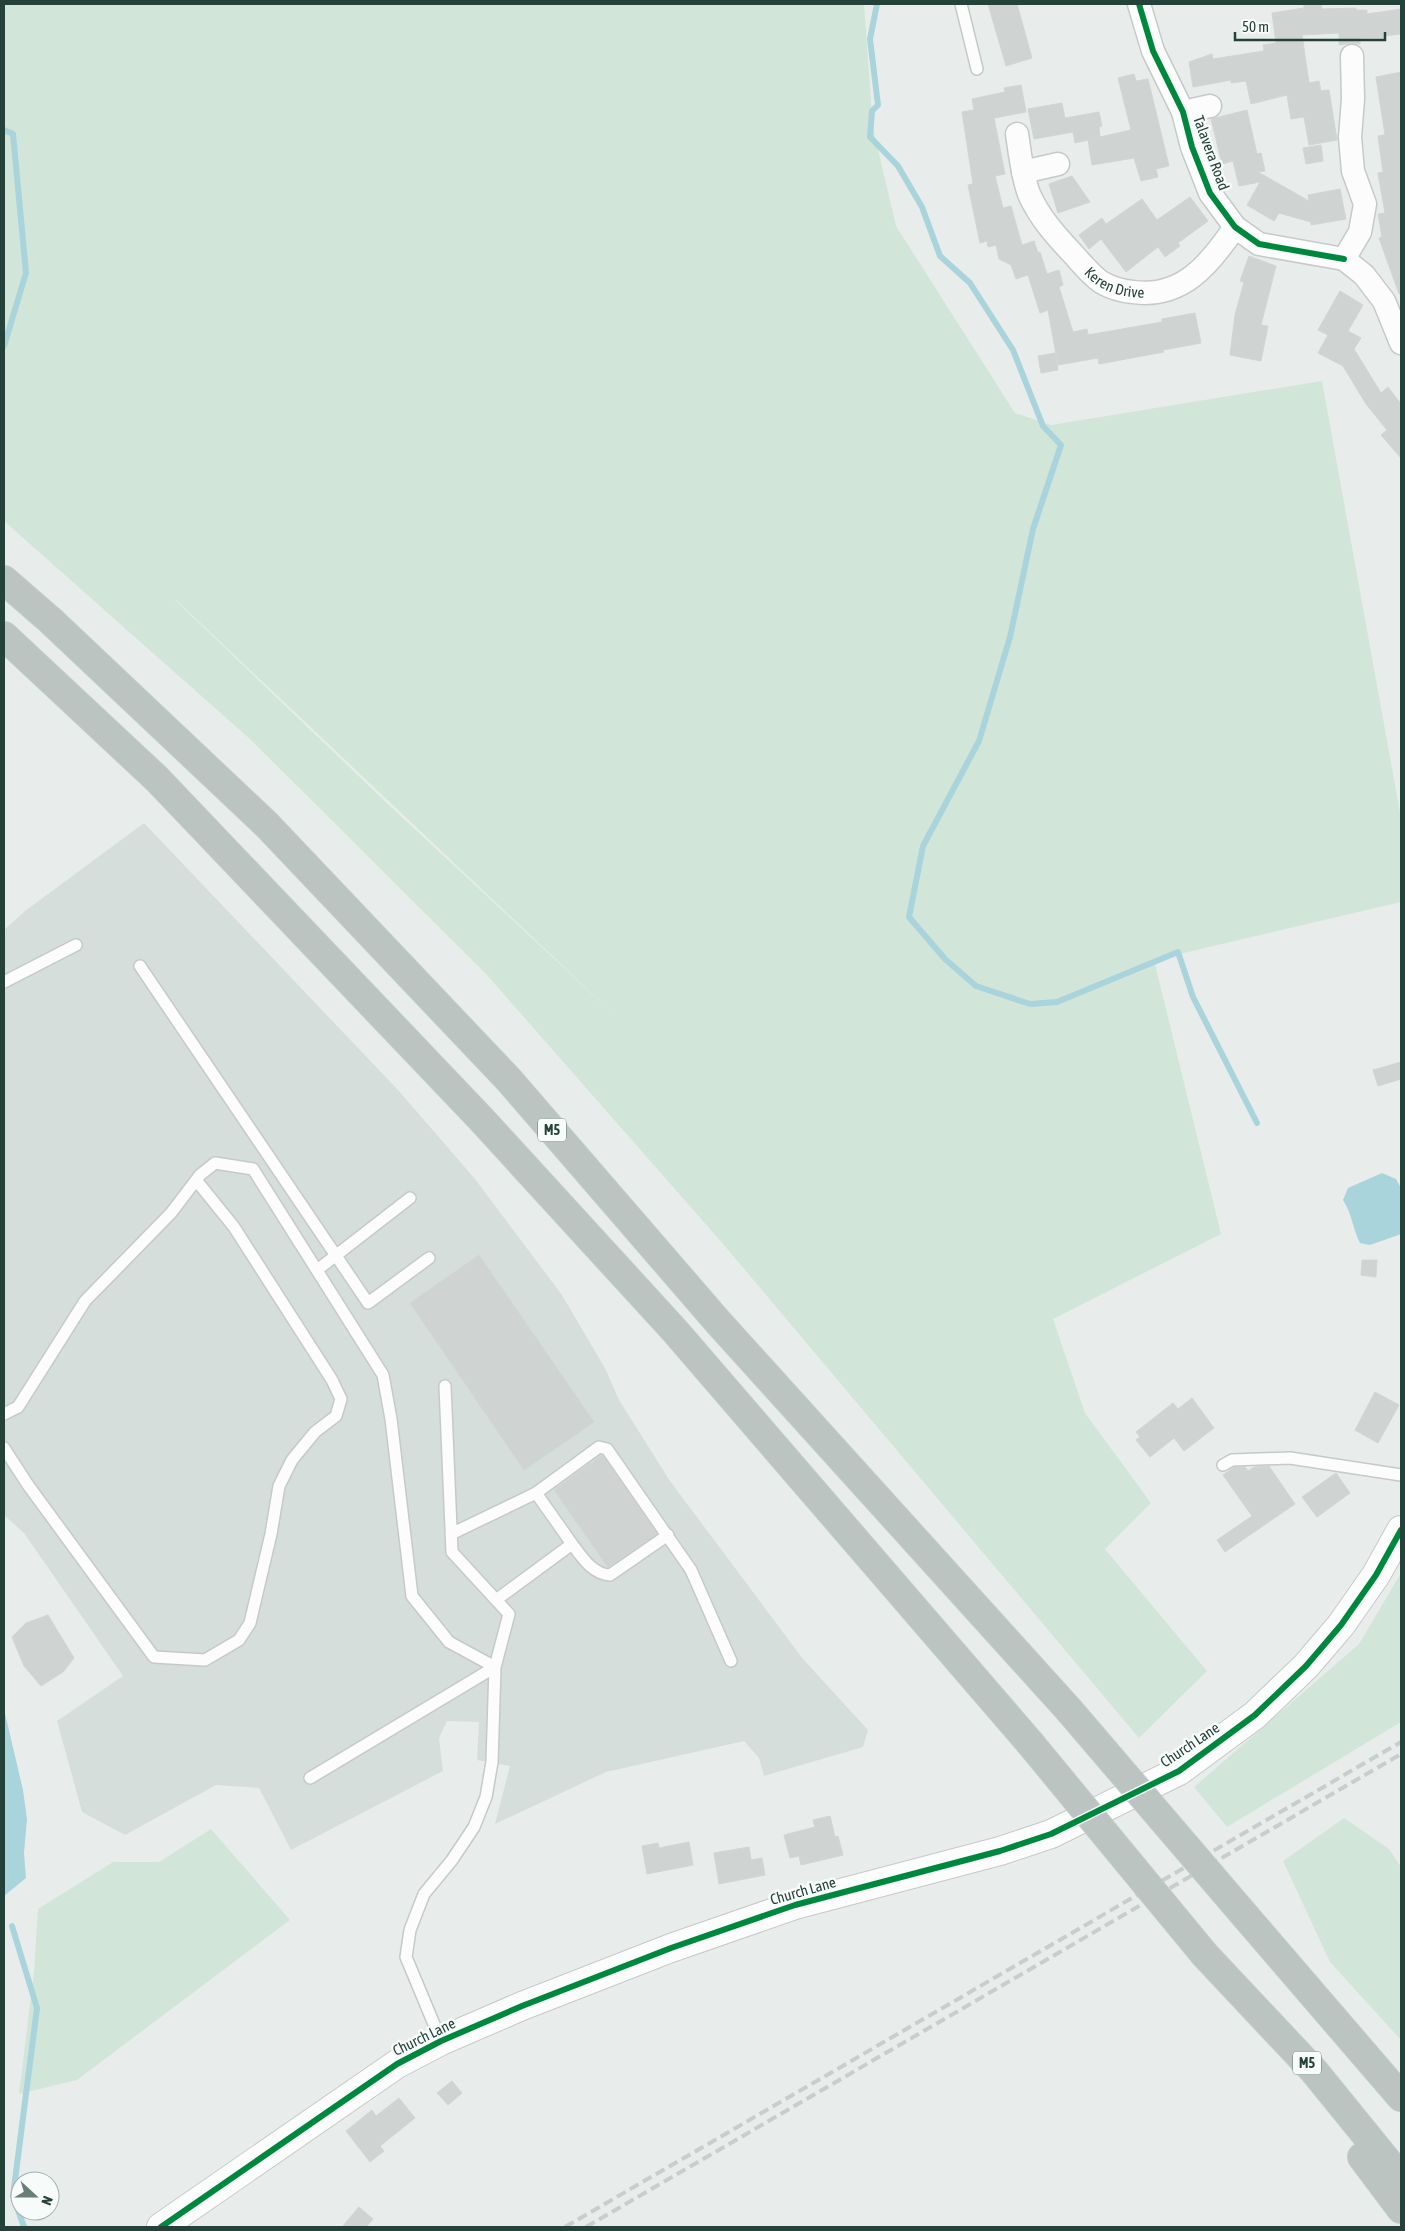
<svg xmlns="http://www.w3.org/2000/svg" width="1405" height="2231" font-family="'Asap Condensed',sans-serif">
<rect width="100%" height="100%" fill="#e8edeb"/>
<path fill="#d6dedb" d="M144,823l255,268 76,88 87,116 44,75 13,30 51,81 133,178 65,71 -5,17 -99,29 -5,-18 -15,-17 -138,31 -111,52 15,-58 -33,-6 2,-38 -32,-1 -8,17 4,33 -152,79 -32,-62 -43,-3 -91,50 -43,-23 -25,-91 66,-45 -99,-143 -20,-18v-585l21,-19z"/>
<path fill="#d1e6d8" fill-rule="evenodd" d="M4,4h860l9,124 23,98 119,187 36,12 271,-44 79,437v84l-247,58 67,274 -168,85 32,94 66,90 -46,46 102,122 -68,67 -415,-493 -238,-271 -235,-234 -247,-219zM175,600h1l444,420 -231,-215z
M1401,1573v149l-174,105 -33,-40 165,-143z
M1344,1818l45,31 12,18v173l-71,-78 -47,-101z
M211,1829l79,91 -213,160 -58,14 15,-122 4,-63 75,-47h46z"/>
<path fill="#a9d4db" d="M1382,1173l14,6 5,9v46l-31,11 -10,-2c-8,-16 -7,-27 -17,-43l5,-12z
M4,1709l19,81 4,29 -3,34 2,25 -22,18z"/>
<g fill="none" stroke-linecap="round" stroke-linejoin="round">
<path stroke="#a9d4db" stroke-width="6" d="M877,4l-7,35 8,66 -6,6 -2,26 28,29 24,41 18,49 30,27 43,67 30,76 18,19 -28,84 -23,108 -31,104 -56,105 -14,71 36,42 31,27 54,18 27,-2 121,-50 15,45 64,126
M4,130l9,4 13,139 -22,73
M12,1926l25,82 -24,188 11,31"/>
</g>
<path fill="#cfd4d2" stroke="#d1d6d4" d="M988,4h29l15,54 -26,8z
M1304,4h17l1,5 34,-1v2h11v4l34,-5v25l-17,2 1,2h-25v6l-9,-1 -12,2v-12l-37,2 7,48 10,-2 2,10 8,-1 8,50 -28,5 -5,-28 -13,2 -4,-24 -36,9 -5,-23 -15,2v-3l-38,7 -4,-25 23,-8 1,5 51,-8 -1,-6 13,-2 -4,-30 32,-5z
M1401,72v222h-2l-20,-56 3,-1 -4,-23 7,-1 -7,-40 5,-1 -5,-36 7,-1 -9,-58z
M1134,74l2,7 12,-2 21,87 -13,3 2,8 -17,4 -7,-23 -42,7 -4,-25 -13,3 -2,-11 -39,7 -6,-30 34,-6 3,15 34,-6 3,14 -3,1 1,10 31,-7 -13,-52z
M1021,85l5,27 -32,6 11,56 -10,2 8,32 8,-2 11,39 12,-4 4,12 2,-1 7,22 12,-4 4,15 -4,2 14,45 14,-3 1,6 74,-13v-3l33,-6 6,30 -38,7 1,2 -65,12 -1,-6 -40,7 -10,-55 -8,3 -12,-38 -12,4 -5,-14 -12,-6 -3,-14 -8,2 -1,-6 -7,2 -12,-58 5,-1 -11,-72 12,-2 -2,-11 33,-7 -1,-4z
M1247,110l10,44 4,-1 4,18 -7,1 51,29 -1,-6 32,-6 6,30 -35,6v-3l-32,-9 -5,8 -27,-16 13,-23 -21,4 -6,-25 -11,3 -11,-45z
M1321,145l2,16 -17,3 -3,-16z
M1072,176l18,26 -32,11 -9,-29z
M1190,197l18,24 -30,22 2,3 -15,11 -7,-10 -32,25 -25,-33 -12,10 -10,-14 23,-17 4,6 36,-25 15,21z
M1249,256l27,10 -15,59 7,1 -7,35 -31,-6 5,-40 9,-33 -4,-1z
M1340,291l23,14 -15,26 13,7 -7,11 27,44 7,-6 13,17v54l-20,-23 6,-5 -21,-26 -23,-38 -25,-13 10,-18 -10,-5z
M1055,353l3,17 -17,3 -3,-17z
M1401,1062v17l-23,7 -5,-16z
M479,1255l115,167 -70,48 -114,-167z
M1362,1260h15l-1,17 -15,-2z
M1375,1392l24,13 -21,38 -23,-13z
M1192,1398l22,30 -30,23 -10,-13 -24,19 -14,-17 4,-3 -4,-5 37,-29 5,6z
M602,1455l55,79 -49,33 -54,-77z
M1269,1466l26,38 -70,48 -8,-12 35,-24 -29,-41 11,-8h11l3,4 6,-4z
M1336,1473l14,20 -33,24 -15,-20z
M48,1615l26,43 -11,14 -22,14 -17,-20 -12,-29 14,-14z
M830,1816l5,21 3,-1 5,19 -42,10 -2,-9 -9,2 -6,-23 31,-8 -2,-7z
M689,1842l4,23 -46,9 -5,-28 16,-3 1,5z
M749,1847l2,13 11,-2 3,17 -46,9 -5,-31z
M452,2081l10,12 -14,12 -11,-12z
M399,2098l16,20 -35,28 4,5 -14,11 -24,-31 26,-21 4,6z
M359,2207l14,12 -7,8h-24z"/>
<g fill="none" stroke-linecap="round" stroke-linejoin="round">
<defs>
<path id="service" d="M961,4l16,65
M140,966l228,337 61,-45
M4,982l72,-37
M317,1270l93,-72
M4,1414l14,-7 67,-106 86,-88 29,-38 15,-12 38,6 130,206 8,44 21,177 37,46 46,25 -3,95 -6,35 -12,30 -22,33 -28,34 -14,36 -4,27 35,84
M4,1448l24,37 126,172 51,3 34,-20 11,-17 21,-89 8,-48 13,-26 23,-28 21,-16 5,-17 -9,-19 -98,-153 -38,-47
M1223,1465l9,-5 58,-2 111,17
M536,1493l63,-46 8,2 84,121 40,91
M451,1534l85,-41 36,51 -76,56
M572,1544c10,13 20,30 38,31l58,-40
M310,1778l185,-111 14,-53 -57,-62 -7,-166"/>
<g id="minor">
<path d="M1139,4l14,47 30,61 9,35 18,46 25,34 24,17 85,15"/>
<path d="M1352,56l1,43 -3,38 3,34 12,33 -5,28 -16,27 20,16 20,26 17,42"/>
<path d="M1183,112l27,-6"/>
<path id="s1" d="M1017,134c3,19 5,41 12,60 10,23 27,42 45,61 8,9 17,20 27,27 10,6 20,9 32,10 49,7 77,-28 102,-65"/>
<path d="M1023,172l35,-8"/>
</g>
<path id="tertiary" d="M161,2227l236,-163 44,-23 81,-35 149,-58 124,-43 205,-54 51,-17 128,-63 76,-56 51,-49 35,-41 35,-50 25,-45"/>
<path id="motorway" d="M4,580l46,40 217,205 242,255 209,242 351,388
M4,636l153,143 325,341 193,211 355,412
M1247,1918l154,179
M1205,1955l109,116 87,107
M1362,2157l39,52"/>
</defs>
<use href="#service" stroke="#c5cac8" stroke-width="14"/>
<use href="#minor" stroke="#c5cac8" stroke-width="25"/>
<use href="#tertiary" stroke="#c5cac8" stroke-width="30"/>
<use href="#motorway" stroke="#c3ccc9" stroke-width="30"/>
<use href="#service" stroke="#fcfcfc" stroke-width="11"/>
<use href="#minor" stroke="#fcfcfc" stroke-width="22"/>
<use href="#tertiary" stroke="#fcfcfc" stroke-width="28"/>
<use href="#motorway" stroke="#bcc4c2" stroke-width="28"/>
<path stroke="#c9cdcc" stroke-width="4" stroke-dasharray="10 5" stroke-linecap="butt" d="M565,2227l836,-485
M586,2227l815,-473"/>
<defs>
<path id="motorway-bridge" d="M1069,1710l178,208
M1030,1743l175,212"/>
</defs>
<use href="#motorway-bridge" stroke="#c3ccc9" stroke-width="30" stroke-linecap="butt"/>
<use href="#motorway-bridge" stroke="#bcc4c2" stroke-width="28"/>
<defs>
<path id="cycleway" d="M1139,4l14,47 30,61 9,35 18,46 25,34 24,17 85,15
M161,2227l236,-163 44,-23 81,-35 149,-58 124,-43 205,-54 51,-17 128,-63 76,-56 51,-49 35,-41 35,-50 25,-45"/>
</defs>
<use href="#cycleway" stroke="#f7fbf9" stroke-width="9"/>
<use href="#cycleway" stroke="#00873e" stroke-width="6"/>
</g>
<g text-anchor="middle" stroke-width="5" stroke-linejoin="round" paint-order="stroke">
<g fill="#f7fbf9" stroke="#637a73" stroke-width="1">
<rect x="538" y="1118.5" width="28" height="23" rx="4"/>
<rect x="1293" y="2051.5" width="28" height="23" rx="4"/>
</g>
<g font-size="14" font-weight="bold" fill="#24423a">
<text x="552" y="1135">M5</text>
<text x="1307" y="2068">M5</text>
</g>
<g font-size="15" fill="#24423a" stroke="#f7fbf9">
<text transform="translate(1211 153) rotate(70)" y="5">Talavera Road</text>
<text dy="5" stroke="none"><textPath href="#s1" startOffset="189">Keren Drive</textPath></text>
<text transform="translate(1190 1745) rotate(-34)" y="5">Church Lane</text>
<text transform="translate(803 1891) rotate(-16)" y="5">Church Lane</text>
<text transform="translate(424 2037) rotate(-26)" y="5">Church Lane</text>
</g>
</g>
<rect width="1405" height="2231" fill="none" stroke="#24423a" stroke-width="10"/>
<g transform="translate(35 2196) rotate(111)"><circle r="24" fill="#f7fbf9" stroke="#a3b1ad"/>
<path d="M0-4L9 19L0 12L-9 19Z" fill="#697e78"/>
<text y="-8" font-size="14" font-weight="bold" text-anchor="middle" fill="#24423a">N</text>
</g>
<path d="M1235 32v8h150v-8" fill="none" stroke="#24423a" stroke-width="2.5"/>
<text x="1242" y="32" font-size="15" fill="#24423a" stroke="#f7fbf9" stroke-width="4" paint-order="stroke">50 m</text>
</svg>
